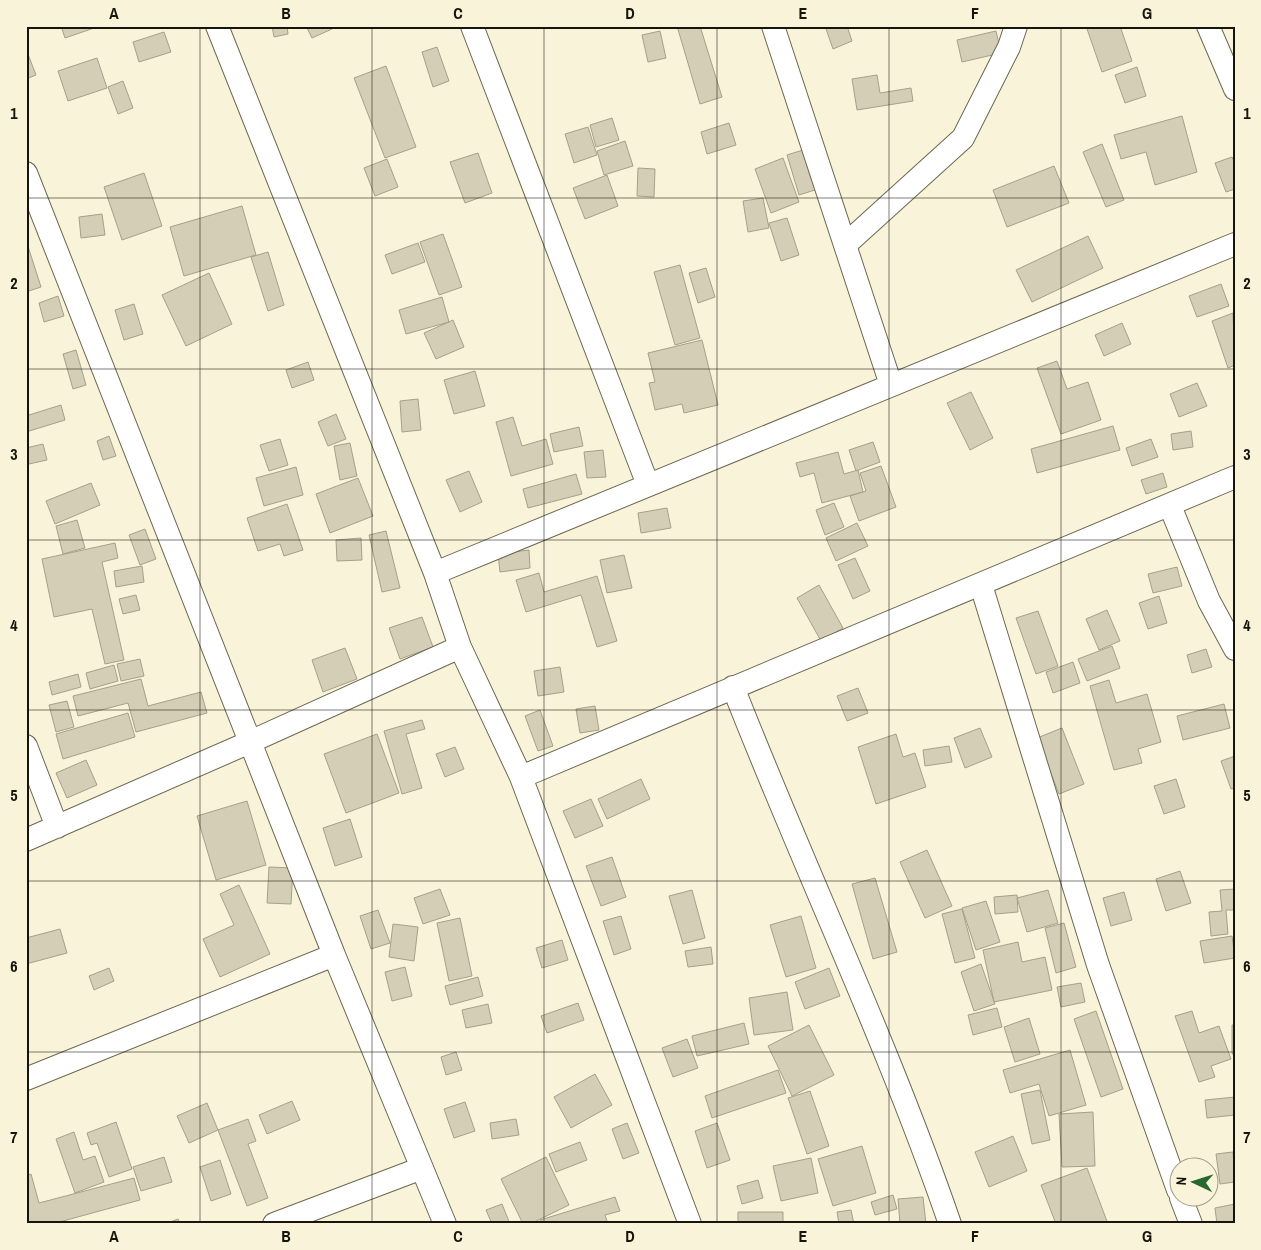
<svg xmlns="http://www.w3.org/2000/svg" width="1261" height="1250" font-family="'Archivo Narrow',sans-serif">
<rect width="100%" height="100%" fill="#f9f3d9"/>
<path fill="#d5ceb6" stroke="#a6a088" d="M61,26h39l-35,12z
M272,26h15l1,8 -14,3z
M306,26h25l1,3 -20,9z
M677,26h23l22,71 -22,7z
M825,26h22l5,15 -19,8z
M1086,26h34l12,35 -30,11z
M660,31l6,27 -18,4 -6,-27z
M996,31l5,22 -39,9 -5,-22z
M164,32l7,20 -32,10 -6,-20z
M437,47l12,34 -16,6 -11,-35z
M26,49l10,26 -10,4z
M97,58l10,30 -39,13 -10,-30z
M386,66l30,81 -31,11 -31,-80z
M1137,67l9,29 -21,7 -10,-28z
M877,75l3,18 31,-5 2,13 -56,9 -5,-31z
M123,81l10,27 -15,6 -10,-27z
M1182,116l15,56 -42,13 -9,-33 -25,7 -7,-24z
M612,118l7,22 -23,7 -6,-22z
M729,123l7,22 -29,9 -6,-22z
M588,127l9,28 -23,8 -9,-29z
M625,141l8,25 -29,9 -7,-24z
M1102,144l22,56 -18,7 -23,-55z
M806,149l12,40 -19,6 -12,-40z
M478,153l14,40 -27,10 -15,-41z
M1232,157l3,6v26l-9,3 -11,-29z
M783,158l16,44 -28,11 -16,-44z
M387,159l11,28 -23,9 -11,-28z
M1054,166l15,37 -62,24 -14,-37z
M638,168l17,1 -1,28 -17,-1z
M144,173l18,53 -40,14 -18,-53z
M607,175l11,31 -33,13 -12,-31z
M763,198l6,30 -21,4 -5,-31z
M242,206l14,49 -72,21 -14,-49z
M102,214l3,21 -24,3 -2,-21z
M787,218l12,37 -18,6 -12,-38z
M443,234l19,53 -23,8 -19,-53z
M1088,236l15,32 -71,34 -16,-32z
M26,240l15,47 -15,5z
M418,243l7,19 -33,12 -7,-19z
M268,252l16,53 -16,6 -17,-54z
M680,265l20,73 -25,7 -21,-73z
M706,268l9,29 -17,6 -9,-30z
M209,273l23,51 -46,22 -24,-51z
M1221,284l8,22 -32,11 -8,-21z
M58,296l6,20 -20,6 -5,-19z
M442,297l7,25 -43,12 -7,-24z
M134,304l9,30 -19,6 -9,-30z
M1233,313l2,52 -7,3 -16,-47z
M453,320l11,27 -28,12 -12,-26z
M1122,323l9,21 -27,12 -9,-21z
M702,340l16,65 -34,8 -2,-9 -27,6 -6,-27 6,-1 -7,-29z
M76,350l10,35 -13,4 -10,-35z
M1057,361l10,28 21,-7 13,38 -40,14 -24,-66z
M308,362l6,18 -22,8 -6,-18z
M475,371l10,35 -31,8 -10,-34z
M1197,383l10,23 -28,11 -9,-23z
M971,392l22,46 -23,12 -23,-47z
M418,399l3,31 -19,2 -2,-31z
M61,405l4,15 -39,12v-25l3,8z
M336,414l10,25 -18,7 -10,-24z
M513,417l9,29 24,-7 7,25 -42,12 -15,-54z
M1113,426l7,24 -83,23 -6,-24z
M579,427l4,19 -29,6 -4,-18z
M1191,431l2,16 -20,3 -2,-16z
M109,436l7,20 -13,4 -6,-19z
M280,439l8,26 -19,6 -9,-26z
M1151,439l7,18 -26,9 -6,-18z
M873,442l7,20 -24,9 -7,-21z
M350,443l7,33 -17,4 -6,-34z
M43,444l4,16 -18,4 -3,-16z
M603,450l3,27 -19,1 -3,-26z
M838,452l6,22 14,-4 5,22 -41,11 -8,-30 -14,4 -4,-14z
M881,466l15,41 -37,14 -9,-25 16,-5 -6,-18z
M296,467l7,28 -39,11 -8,-28z
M469,471l13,31 -22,10 -14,-32z
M1163,473l4,14 -21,7 -5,-14z
M576,474l6,20 -54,14 -5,-19z
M358,478l15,38 -43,17 -14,-39z
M91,483l9,22 -45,19 -9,-23z
M834,503l10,24 -19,8 -9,-25z
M287,504l16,46 -19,6 -4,-12 -22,7 -11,-33z
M667,508l4,20 -30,5 -3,-20z
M77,520l8,28 -22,6 -7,-28z
M857,523l11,23 -32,15 -10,-23z
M145,529l11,30 -16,6 -11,-30z
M386,531l14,57 -18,4 -13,-57z
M361,538l1,22 -25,1 -1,-21z
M115,543l3,15 -16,4 22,98 -19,4 -13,-55 -38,8 -12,-58z
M529,550l1,18 -30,4 -2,-18z
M624,555l8,33 -25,5 -7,-33z
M855,558l15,33 -17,8 -15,-34z
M142,566l2,16 -28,5 -2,-16z
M1177,567l5,19 -29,7 -5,-19z
M539,573l5,19 53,-16 20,65 -20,6 -16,-52 -55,17 -10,-32z
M819,585l24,43 -22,13 -24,-43z
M136,595l4,15 -17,4 -4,-15z
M1159,596l8,27 -19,6 -9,-26z
M1107,610l13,31 -21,9 -13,-31z
M1038,611l20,55 -22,8 -20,-56z
M422,617l11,30 -33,12 -11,-31z
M1112,646l8,22 -33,13 -9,-22z
M345,648l12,31 -34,13 -11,-32z
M1206,649l6,18 -20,6 -5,-18z
M140,659l4,17 -23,5 -4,-17z
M1073,662l7,21 -27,10 -7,-21z
M114,665l4,16 -28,8 -4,-16z
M560,667l4,25 -26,4 -4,-25z
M78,674l3,13 -29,8 -3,-13z
M141,679l7,27 53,-14 6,21 -71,19 -8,-29 -50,13 -5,-20z
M1109,680l7,23 31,-9 14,48 -23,7 4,14 -28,7 -24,-84z
M858,688l10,25 -21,8 -10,-25z
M67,701l7,26 -18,5 -7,-27z
M1224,704l6,24 -47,12 -6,-24z
M595,706l4,24 -19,3 -4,-24z
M540,710l13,36 -15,5 -13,-35z
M128,713l7,24 -72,22 -7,-25z
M422,720l3,9 -19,5 16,54 -20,6 -18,-63z
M980,728l12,29 -27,11 -11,-30z
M1062,728l22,56 -25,10 -22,-56z
M377,734l22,59 -53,20 -22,-59z
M896,734l7,23 12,-4 11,34 -50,17 -18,-57z
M949,746l3,16 -27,4 -2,-16z
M455,747l9,22 -19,8 -9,-23z
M1235,756v32l-4,1 -10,-28z
M86,760l11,25 -30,13 -11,-25z
M641,779l9,20 -43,20 -9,-20z
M1176,779l9,28 -21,7 -10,-28z
M591,799l12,27 -28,12 -12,-27z
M247,801l19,64 -50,15 -19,-64z
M350,819l12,38 -27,9 -12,-38z
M927,850l25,56 -27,12 -25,-56z
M612,857l14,40 -25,9 -15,-40z
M269,867l24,1 -2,36 -24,-1z
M1180,871l11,32 -25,8 -10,-32z
M875,878l22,74 -24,7 -21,-75z
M239,885l31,69 -50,23 -17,-38 31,-14 -14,-31z
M440,889l10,26 -27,9 -9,-26z
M1235,889v21h-9l2,24 -17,2 -2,-24 13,-1 -2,-21z
M692,890l13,48 -22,6 -14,-48z
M1048,890l10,33 -31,9 -10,-34z
M1124,892l8,28 -21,6 -8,-28z
M1017,895l1,17 -23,2 -1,-17z
M986,901l14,41 -24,8 -14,-42z
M962,909l13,49 -20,5 -13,-49z
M378,910l12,33 -19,6 -11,-33z
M621,916l10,33 -17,6 -11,-34z
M801,916l15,52 -30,9 -16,-52z
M460,918l12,58 -23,5 -12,-58z
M1064,923l12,44 -20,6 -11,-45z
M393,924l25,3 -4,34 -25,-4z
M60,929l7,24 -41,11v-26z
M1232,936l3,22 -31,5 -4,-22z
M562,940l6,20 -26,8 -6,-20z
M1018,942l4,20 23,-5 7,33 -58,12 -11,-52z
M711,947l2,17 -25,3 -3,-16z
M981,964l14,40 -21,7 -13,-39z
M405,967l7,29 -20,5 -7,-29z
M109,968l5,13 -20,9 -5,-14z
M829,968l11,28 -35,13 -10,-27z
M478,977l5,19 -33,9 -5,-19z
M1081,983l4,19 -24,5 -4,-20z
M787,992l6,38 -39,5 -5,-37z
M578,1003l6,17 -37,13 -6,-17z
M488,1004l4,19 -26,5 -4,-18z
M997,1008l5,19 -29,8 -5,-20z
M1096,1011l27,78 -22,8 -27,-78z
M1192,1011l7,22 20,-7 12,33 -20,7 4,11 -16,5 -24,-66z
M1029,1018l11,36 -25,8 -11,-35z
M744,1023l5,21 -52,12 -5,-20z
M809,1025l25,50 -42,21 -24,-50z
M1232,1025h3v29h-3z
M687,1039l11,29 -25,9 -11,-29z
M1070,1050l16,55 -37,11 -10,-32 -29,9 -7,-23z
M456,1052l6,18 -16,5 -5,-18z
M778,1070l8,23 -74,25 -7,-22z
M595,1074l17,31 -41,23 -17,-31z
M1040,1090l10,50 -18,4 -11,-50z
M810,1091l19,55 -22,8 -19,-56z
M1235,1097v18l-28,3 -2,-18z
M292,1101l8,19 -33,14 -8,-19z
M465,1102l10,29 -21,7 -10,-29z
M207,1103l11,27 -29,13 -12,-27z
M1093,1112l2,54 -33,1 -3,-53z
M248,1119l8,22 -8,3 20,54 -21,8 -29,-76z
M516,1119l3,16 -27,4 -2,-16z
M116,1122l16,47 -23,8 -12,-34 -6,2 -4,-12z
M627,1123l12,30 -16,6 -11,-30z
M717,1123l13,37 -23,8 -12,-37z
M74,1132l9,28 12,-4 9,26 -29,11 -19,-54z
M1013,1136l14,35 -38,16 -14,-35z
M580,1142l7,18 -31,12 -7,-18z
M862,1146l14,47 -43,13 -15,-47z
M1233,1152l2,30 -15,2 -4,-30z
M164,1157l8,25 -31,9 -8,-24z
M546,1157l23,48 -39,19h-7l-22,-45z
M811,1158l7,35 -37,8 -8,-35z
M220,1160l11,34 -20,7 -11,-34z
M1087,1168l21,56h-52l-15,-39z
M31,1174l8,29 95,-25 6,22 -88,24h-26v-48z
M758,1180l5,18 -21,6 -5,-18z
M893,1195l4,14 -22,6 -4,-13z
M615,1197l5,14 -15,4 3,9h-67l-1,-4z
M923,1197l3,27h-26l-2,-25z
M502,1204l8,20h-18l-6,-14z
M1235,1204v20h-18l-2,-16z
M851,1210l3,14h-15l-2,-12z
M738,1212h45v12h-45z
M178,1219l2,5h-15z"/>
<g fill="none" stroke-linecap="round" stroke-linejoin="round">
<defs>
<path id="street" d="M217,26l218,547 25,74 61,130 169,447
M472,26l176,459
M773,26l118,359
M1208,26l27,63
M26,173l308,782
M845,245l118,-107 46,-91 7,-21
M1170,506l39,95 26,48
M435,573l800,-329
M981,585l117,380 80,225
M733,687c70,179 154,354 217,537
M26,746l31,81
M521,777l714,-300
M26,840l224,-98 210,-95
M26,1079l308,-124 111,269
M1181,1198l10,26
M274,1224l148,-56"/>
</defs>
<use href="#street" stroke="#6d6752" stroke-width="24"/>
<use href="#street" stroke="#fff" stroke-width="22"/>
</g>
<path fill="none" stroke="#16140b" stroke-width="1" stroke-opacity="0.55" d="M200,26v1198M372,26v1198M544,26v1198M717,26v1198M889,26v1198M1061,26v1198M26,198h1209M26,369h1209M26,540h1209M26,710h1209M26,881h1209M26,1052h1209"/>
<rect width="1261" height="1250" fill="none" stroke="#f9f3d9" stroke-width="55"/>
<g transform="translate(1194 1182) rotate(274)"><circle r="24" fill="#f9f3d9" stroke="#9e9a87"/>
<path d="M0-4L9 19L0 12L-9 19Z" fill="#276730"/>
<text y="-8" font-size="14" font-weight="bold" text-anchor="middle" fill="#16140b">N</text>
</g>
<rect x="28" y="28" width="1206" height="1194" fill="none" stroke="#16140b" stroke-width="2"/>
<g font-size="16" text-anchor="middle" font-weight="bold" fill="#16140b">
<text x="114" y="19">A</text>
<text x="286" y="19">B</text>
<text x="458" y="19">C</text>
<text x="630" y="19">D</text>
<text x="803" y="19">E</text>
<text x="975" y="19">F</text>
<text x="1147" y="19">G</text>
<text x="14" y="119">1</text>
<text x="1247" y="119">1</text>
<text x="14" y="289">2</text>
<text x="1247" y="289">2</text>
<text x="14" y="460">3</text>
<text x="1247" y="460">3</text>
<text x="14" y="631">4</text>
<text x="1247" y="631">4</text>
<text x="14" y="801">5</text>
<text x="1247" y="801">5</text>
<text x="14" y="972">6</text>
<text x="1247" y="972">6</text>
<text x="14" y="1143">7</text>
<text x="1247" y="1143">7</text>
<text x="114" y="1242">A</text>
<text x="286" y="1242">B</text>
<text x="458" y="1242">C</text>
<text x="630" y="1242">D</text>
<text x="803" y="1242">E</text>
<text x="975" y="1242">F</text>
<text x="1147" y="1242">G</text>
</g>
</svg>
